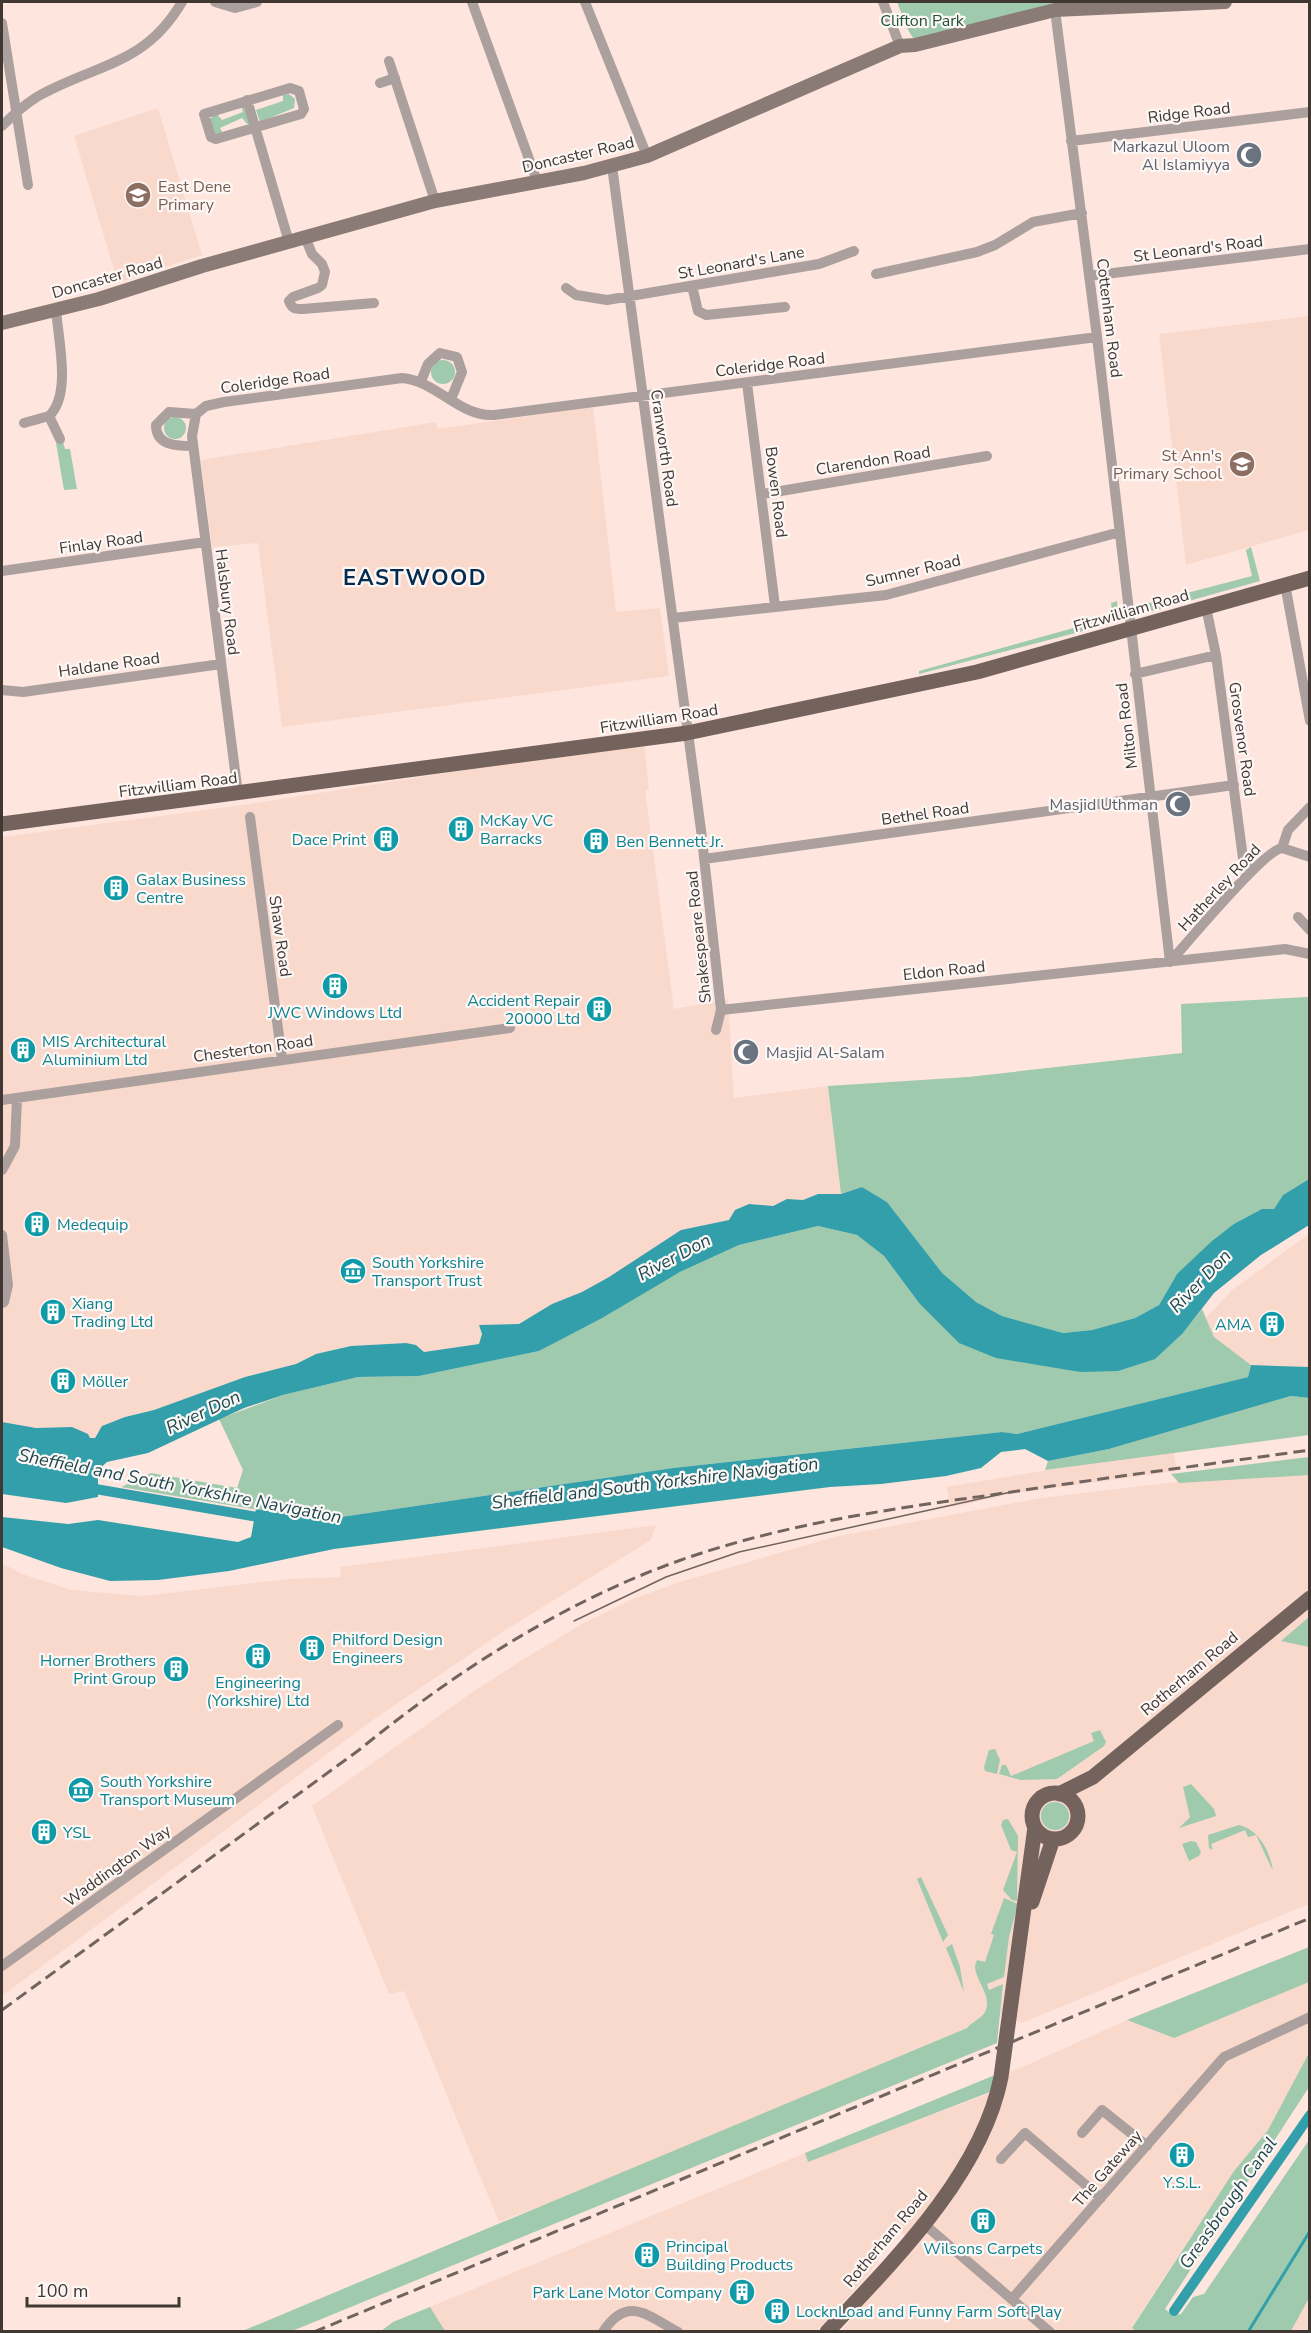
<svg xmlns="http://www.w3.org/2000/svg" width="1311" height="2333" font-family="'Nunito Sans',sans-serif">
<rect width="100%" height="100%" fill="#fee5dd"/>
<path fill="#fad9cd" d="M158,108l44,147 -84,28 -44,-147z
M1309,316v214l-123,35 -27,-231z
M593,407l23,205 44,-4 9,68 -387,51 -24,-184 -46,4 -11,-87 235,-38 2,7z
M644,742l5,47 -4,1 29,219 54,-10 6,99 94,-12 13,108h-23l-15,6 -16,-1 -14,7 -24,-2 -14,6 -6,10 -48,10 -72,47 -27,15 -30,12 -33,20 -40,1 3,9 -2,10 -56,8 -8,-7 -10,-2 -55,3 -35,8 -20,10 -51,13 -91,33 -29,7 -28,15 -2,6h-5l-18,-11 -36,1 -34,-6v-585l241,-32z
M1309,1234v133l-58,-2 -37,-28 -9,-18 27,-29z
M1174,1453l3,18 -160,22 -66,14 -5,-20 162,-27z
M1309,1475v429l-287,119 -23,-9 -431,182 -69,26 -95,-231 -15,3 -77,-188 162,-115 50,-32 58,-35 51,-25 50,-18 151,-44 207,-39 135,-16z
M656,1525l-5,15 -144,89 -134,91 -371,276v-433l20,11 49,16 72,6 145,-17 53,-2 -1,-10z
M1309,1982v71l-7,16 -34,61 -34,41 -84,128 -18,29 4,3h-295l73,-86 -16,-16 -29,45 -52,57 -436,1 12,-10 412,-169 3,8 182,-68 5,-18 21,-5 111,-50 47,18z
M1309,2298v33h-18z"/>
<path fill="#9fcaad" d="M897,2h189l-35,4 -136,35 -7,-11z
M289,94l6,5 -1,9 -34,14 -4,-12 27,-9v-6z
M241,106h2l8,17 -2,3 -7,-8 -22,10 3,5 -8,1 -6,-14 7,-7 6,7 21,-8z
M431 372a12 12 0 1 1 24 0a12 12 0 1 1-24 0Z
M164 428a11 11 0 1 1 22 0a11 11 0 1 1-22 0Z
M63,442l2,7h5l7,40 -13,1 -8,-47z
M1251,547l9,34 -107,30 -12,-6 111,-29 -6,-26z
M1117,601l1,15 -2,5 -6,3 -191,50v-3l194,-54 -2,-14z
M1308,997l1,182 -26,16 -9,14 -97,65 -18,31 -24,13 -43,12 -29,3 -61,-17 -26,-14 -34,-28 -55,-72 -25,-15 -21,7 -13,-108 140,-9 214,-24 -1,-49z
M818,1226l39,9 27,21 35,47 119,61 42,8 103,-39 19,-24 12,28 37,28 -3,12 -231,57 -15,-2 -329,36 -332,49 -28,2 -192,-32 30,-14 86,15 6,-18 -24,-51 64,-24 75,-18 61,-1 120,-25 141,-79 59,-27z
M1291,1396l18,2v37l-264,35 3,-9 61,-12z
M1309,1457v18l-130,8 -8,-9z
M1309,1617v30l-28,-6z
M1100,1730l6,12 -2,4 -47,33 -36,1 -22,-6 3,-9h4l5,11 83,-35 -3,-8z
M995,1749l5,11 -3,14 -12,-3 -1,-4 5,-17z
M1191,1784l23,25 2,7 -37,12 11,-11 -7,-30z
M1041 1816a14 14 0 1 1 28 0a14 14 0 1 1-28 0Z
M1008,1819l10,17 -1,65 -5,-1 -9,-10 14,-38 -6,-2 -10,-25 2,-5z
M1239,1825c20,5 31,26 34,46l-17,-36 -8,2 -3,-7 -34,14 2,6 -4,-2 -1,-13z
M1191,1841l5,1 5,10 -2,4 -10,5 -7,-17z
M921,1877l27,58 -5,7 -26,-63z
M1004,1898l14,6 -9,33 -5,40 -17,7 2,6 14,-6 -6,59 -705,288 -52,1 727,-304c5,-6 15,-10 18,-16 8,-16 -10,-31 -10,-46l2,-6 8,2 9,-27 -3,-1z
M952,1944l8,23 4,25 -18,-44z
M1309,1947v35l-135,56 -47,-18z
M1309,2053v34l-144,222 7,6 9,-1 12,-17 11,-3 105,-154v158l-18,33h-155l-4,-3 102,-157 34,-41z
M995,2075l-5,17 -182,70 -3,-9z
M430,2307l15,24h-64l12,-9z"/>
<path fill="#329fab" d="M1309,1179v46l-48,30 -47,38 -31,40 -28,26 -37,12 -38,1 -84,-14 -37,-15 -40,-40 -35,-47 -27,-21 -39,-9 -79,19 -59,27 -78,46 -63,33 -120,25 -61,1 -75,18 -39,13 -96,45 -41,9 -9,8v27l-32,6 -64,-9v-72l34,6 36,-1 16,7 2,4h5l7,-12 23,-9 29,-7 91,-33 51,-13 20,-10 35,-8 55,-3 10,2 8,7 55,-8 3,-10 -3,-9 40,-1 33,-20 30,-12 27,-15 72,-47 48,-10 6,-10 14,-6 24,2 14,-7 16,1 15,-6h23l21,-7 25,15 55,71 34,29 26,14 61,17 29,-3 43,-12 24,-13 18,-31 35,-33 22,-17 28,-15h12l9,-14z
M1251,1365l58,2v31l-18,-2 -182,53 -61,12 -23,-12 -24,3 -20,16 -35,8 -65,8 -51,3 -496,62 -105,22 -71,9 -48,1 -49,-13 -59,-21v-30l66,7 30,-4 140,22 13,-5 5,-28 57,10 28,-2 332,-49 329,-36 15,2 231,-57z"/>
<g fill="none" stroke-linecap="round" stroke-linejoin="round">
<path stroke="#329fab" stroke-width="3" d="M1248,2332l62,-101"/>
<path stroke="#329fab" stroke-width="10" d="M84,1487l185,32
M1174,2311l136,-196"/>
<path stroke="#aba09d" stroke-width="10" d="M215,2l20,6 22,-6
M472,2l65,179
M585,2l62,154
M883,2l17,44
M1055,10l42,327 73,625
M2,23l26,162
M389,61l46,140
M380,83l15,-5
M290,88l9,3 5,18 -3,5 -85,25 -5,-2 -7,-23z
M247,100l42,142
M2,126c13,-13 27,-26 44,-34 56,-29 100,-29 136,-90
M1071,141l239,-29
M612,166l89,664 20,180 -5,20
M305,237l7,17 10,10 3,8 -3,13 -4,3 -25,9 -4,4c3,8 6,8 14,8l71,-6
M876,274l101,-22 18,-7 38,-23 49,-9
M1089,276l221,-27
M692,286l6,25 8,4 79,-8
M566,288l10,7 31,5 212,-36 35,-13
M421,381l7,-17 12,-11 17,4 5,15 -11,27
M747,383l28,223
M196,414l10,-8 18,-4 178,-24c35,3 57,39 92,37l603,-78
M196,414l-4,22 46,358
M49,416l11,23
M24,423l25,-7c23,-21 9,-78 7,-106
M193,446c-16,0 -37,0 -37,-21l13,-13 27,2
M763,494l224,-38
M2,571l203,-29
M1285,584l25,137
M1206,607l10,48 27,203 7,15
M673,618l213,-23 234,-63
M1135,674l81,-19
M2,690l21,2 198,-28
M250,817l32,242
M1282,848l28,9
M704,859l530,-74
M1298,917l12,13
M1170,962c18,-20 94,-112 112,-114l6,-18 22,-23
M721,1010l564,-61 25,5
M2,1100l508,-72
M2,1170l13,-24 2,-48
M2,1235l6,50 -4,17 -2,1
M2,1966l336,-241
M1082,2133l20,-23 45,36
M1001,2159l24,-26 76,65
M924,2224l126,108
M1012,2299l212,-242 86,-40
M603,2332c24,-37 44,-17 75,0"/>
<path stroke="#8b7b77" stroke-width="14" d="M2,323l97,-24 103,-33 233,-65 149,-28 63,-17 253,-110 15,-1 140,-35 170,-8"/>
<path stroke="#74625d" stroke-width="15" d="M2,824l685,-91 290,-61 333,-94
M1032 1816a23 23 0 1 1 46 0a23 23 0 1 1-46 0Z
M1059,1794l34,-17 217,-179
M1032,1902l21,-63
M827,2332c66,-70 155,-158 174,-255l34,-250"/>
<path stroke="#71645f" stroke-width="1.5" d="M574,1621l92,-44 73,-25 272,-60"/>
<path stroke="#71645f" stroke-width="3" stroke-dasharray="12 6" stroke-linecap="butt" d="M2,2010l357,-260c82,-67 174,-128 271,-170 115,-50 238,-68 361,-85 106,-16 212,-30 319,-45
M314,2332l996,-414"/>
</g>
<defs>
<symbol id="mosque-disc" viewBox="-11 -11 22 22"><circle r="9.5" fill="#6b7280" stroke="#fdf8f6"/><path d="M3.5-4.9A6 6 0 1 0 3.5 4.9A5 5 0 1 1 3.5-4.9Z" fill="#fff"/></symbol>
<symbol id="school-disc" viewBox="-11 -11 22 22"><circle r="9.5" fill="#8d6e63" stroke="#fdf8f6"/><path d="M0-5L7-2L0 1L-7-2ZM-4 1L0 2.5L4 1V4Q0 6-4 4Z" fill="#fff"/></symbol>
<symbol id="building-disc" viewBox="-11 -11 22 22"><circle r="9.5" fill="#0f9aa8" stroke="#fdf8f6"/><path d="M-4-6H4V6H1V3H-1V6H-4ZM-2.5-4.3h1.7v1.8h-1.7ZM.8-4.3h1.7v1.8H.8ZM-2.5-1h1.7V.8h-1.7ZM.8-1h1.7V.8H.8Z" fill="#fff"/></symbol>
<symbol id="museum-disc" viewBox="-11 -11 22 22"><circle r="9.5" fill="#0f9aa8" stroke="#fdf8f6"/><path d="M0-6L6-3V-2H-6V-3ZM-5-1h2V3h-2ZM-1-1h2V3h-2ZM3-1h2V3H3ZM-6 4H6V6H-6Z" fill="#fff"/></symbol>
</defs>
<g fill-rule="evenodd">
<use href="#mosque-disc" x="1234" y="140" width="30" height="30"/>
<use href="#school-disc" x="123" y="180" width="30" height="30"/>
<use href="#school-disc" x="1227" y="449" width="30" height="30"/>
<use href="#mosque-disc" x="1163" y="789" width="30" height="30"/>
<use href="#building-disc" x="446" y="814" width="30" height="30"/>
<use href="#building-disc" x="371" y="824" width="30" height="30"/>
<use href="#building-disc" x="581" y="826" width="30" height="30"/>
<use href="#building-disc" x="101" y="873" width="30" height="30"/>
<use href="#building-disc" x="320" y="971" width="30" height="30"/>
<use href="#building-disc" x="584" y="994" width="30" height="30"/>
<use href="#building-disc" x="8" y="1035" width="30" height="30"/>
<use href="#mosque-disc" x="731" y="1037" width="30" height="30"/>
<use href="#building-disc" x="22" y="1209" width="30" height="30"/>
<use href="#museum-disc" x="338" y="1256" width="30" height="30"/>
<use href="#building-disc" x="38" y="1297" width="30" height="30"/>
<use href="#building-disc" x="1257" y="1309" width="30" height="30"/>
<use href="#building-disc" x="48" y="1366" width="30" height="30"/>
<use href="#building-disc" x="297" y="1633" width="30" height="30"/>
<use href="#building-disc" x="243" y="1641" width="30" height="30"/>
<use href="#building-disc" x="161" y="1654" width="30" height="30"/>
<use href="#museum-disc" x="66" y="1775" width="30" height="30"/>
<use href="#building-disc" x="29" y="1817" width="30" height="30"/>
<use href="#building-disc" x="1167" y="2140" width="30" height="30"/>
<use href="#building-disc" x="968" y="2206" width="30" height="30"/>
<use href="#building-disc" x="632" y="2240" width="30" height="30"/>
<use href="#building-disc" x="727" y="2277" width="30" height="30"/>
<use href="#building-disc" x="762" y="2296" width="30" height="30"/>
</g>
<g text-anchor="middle" stroke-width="4.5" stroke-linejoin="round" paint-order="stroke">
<g font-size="16" fill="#205435" stroke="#fdf8f6">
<text x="922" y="26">Clifton Park</text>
</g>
<g font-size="16" fill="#413834" stroke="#fdf8f6">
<text transform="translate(1189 112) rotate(-7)" y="6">Ridge Road</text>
<text transform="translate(578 154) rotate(-13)" y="6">Doncaster Road</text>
<text transform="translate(1198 248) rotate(-7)" y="6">St Leonard's Road</text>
<text transform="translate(741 262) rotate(-10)" y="6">St Leonard's Lane</text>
<text transform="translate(107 277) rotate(-16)" y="6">Doncaster Road</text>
<text transform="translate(1110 318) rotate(83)" y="6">Cottenham Road</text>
<text transform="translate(770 364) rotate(-7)" y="6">Coleridge Road</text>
<text transform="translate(275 380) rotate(-8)" y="6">Coleridge Road</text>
<text transform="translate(665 448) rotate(82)" y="6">Cranworth Road</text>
<text transform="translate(873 460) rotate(-9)" y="6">Clarendon Road</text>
<text transform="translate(777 492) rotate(83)" y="6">Bowen Road</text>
<text transform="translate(101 542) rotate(-8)" y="6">Finlay Road</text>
<text transform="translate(913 570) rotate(-13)" y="6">Sumner Road</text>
<text transform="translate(228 602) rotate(83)" y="6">Halsbury Road</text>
<text transform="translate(1131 610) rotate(-16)" y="6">Fitzwilliam Road</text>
<text transform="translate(109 664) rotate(-8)" y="6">Haldane Road</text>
<text transform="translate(659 718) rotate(-9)" y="6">Fitzwilliam Road</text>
<text transform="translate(1126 726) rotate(-97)" y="6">Milton Road</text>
<text transform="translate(1243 739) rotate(82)" y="6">Grosvenor Road</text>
<text transform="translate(178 784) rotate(-7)" y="6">Fitzwilliam Road</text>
<text transform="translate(925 813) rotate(-8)" y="6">Bethel Road</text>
<text transform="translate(1219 887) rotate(-47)" y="6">Hatherley Road</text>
<text transform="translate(281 936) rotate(82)" y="6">Shaw Road</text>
<text transform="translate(698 937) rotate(-96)" y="6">Shakespeare Road</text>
<text transform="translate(944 970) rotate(-6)" y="6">Eldon Road</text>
<text transform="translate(253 1048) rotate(-8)" y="6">Chesterton Road</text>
<text transform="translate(1189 1673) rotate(-40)" y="6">Rotherham Road</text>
<text transform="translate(117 1865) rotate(-36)" y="6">Waddington Way</text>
<text transform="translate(1107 2168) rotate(-49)" y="6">The Gateway</text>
<text transform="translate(885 2238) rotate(-50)" y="6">Rotherham Road</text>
</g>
<g font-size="16" fill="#5b616d" stroke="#fdf8f6" text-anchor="end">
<text x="1230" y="152">Markazul Uloom<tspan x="1230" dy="18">Al Islamiyya</tspan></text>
<text x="1158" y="810">Masjid Uthman</text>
<text x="766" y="1058" text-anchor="start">Masjid Al-Salam</text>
</g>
<g font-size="16" fill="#785e54" stroke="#fdf8f6" text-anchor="start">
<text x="158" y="192">East Dene<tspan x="158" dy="18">Primary</tspan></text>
<text x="1222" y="461" text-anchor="end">St Ann's<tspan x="1222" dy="18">Primary School</tspan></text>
</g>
<g font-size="16" fill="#0d838f" stroke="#fdf8f6" text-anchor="start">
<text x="480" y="826">McKay VC<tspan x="480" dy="18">Barracks</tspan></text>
<text x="366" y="845" text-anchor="end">Dace Print</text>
<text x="616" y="847">Ben Bennett Jr.</text>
<text x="136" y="885">Galax Business<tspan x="136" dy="18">Centre</tspan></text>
<text x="580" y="1006" text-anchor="end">Accident Repair<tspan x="580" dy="18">20000 Ltd</tspan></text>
<text x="335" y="1018" text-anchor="middle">JWC Windows Ltd</text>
<text x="42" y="1047">MIS Architectural<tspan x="42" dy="18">Aluminium Ltd</tspan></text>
<text x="57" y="1230">Medequip</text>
<text x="372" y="1268">South Yorkshire<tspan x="372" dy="18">Transport Trust</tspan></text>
<text x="72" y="1309">Xiang<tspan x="72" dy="18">Trading Ltd</tspan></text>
<text x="1252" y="1330" text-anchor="end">AMA</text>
<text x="82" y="1387">Möller</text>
<text x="332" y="1645">Philford Design<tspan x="332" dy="18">Engineers</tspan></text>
<text x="156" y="1666" text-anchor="end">Horner Brothers<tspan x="156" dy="18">Print Group</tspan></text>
<text x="258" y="1688" text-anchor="middle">Engineering<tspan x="258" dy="18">(Yorkshire) Ltd</tspan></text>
<text x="100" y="1787">South Yorkshire<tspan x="100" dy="18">Transport Museum</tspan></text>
<text x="63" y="1838">YSL</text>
<text x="1182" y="2188" text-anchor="middle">Y.S.L.</text>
<text x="666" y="2252">Principal<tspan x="666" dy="18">Building Products</tspan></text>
<text x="983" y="2254" text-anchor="middle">Wilsons Carpets</text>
<text x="722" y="2298" text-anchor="end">Park Lane Motor Company</text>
<text x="796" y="2317">LocknLoad and Funny Farm Soft Play</text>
</g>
<g font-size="18" font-style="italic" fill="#1c4a50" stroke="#fdf8f6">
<text transform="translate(674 1257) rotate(-28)" y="6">River Don</text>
<text transform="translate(1200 1281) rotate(-46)" y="6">River Don</text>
<text transform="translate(203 1412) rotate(-25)" y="6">River Don</text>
<text transform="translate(655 1483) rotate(-7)" y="6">Sheffield and South Yorkshire Navigation</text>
<text transform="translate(180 1486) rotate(11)" y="6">Sheffield and South Yorkshire Navigation</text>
<text transform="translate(1228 2203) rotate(-55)" y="6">Greasbrough Canal</text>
</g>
<g font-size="22" font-weight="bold" letter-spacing="1.5" fill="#032a4f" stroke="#fdf8f6">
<text x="415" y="585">EASTWOOD</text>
</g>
</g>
<rect width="1311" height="2333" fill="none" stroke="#413834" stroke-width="6"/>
<path d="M27 2297v9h152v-9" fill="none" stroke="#413834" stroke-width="3"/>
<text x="36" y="2297" font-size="18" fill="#413834" stroke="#fdf8f6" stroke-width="4.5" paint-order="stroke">100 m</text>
</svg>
